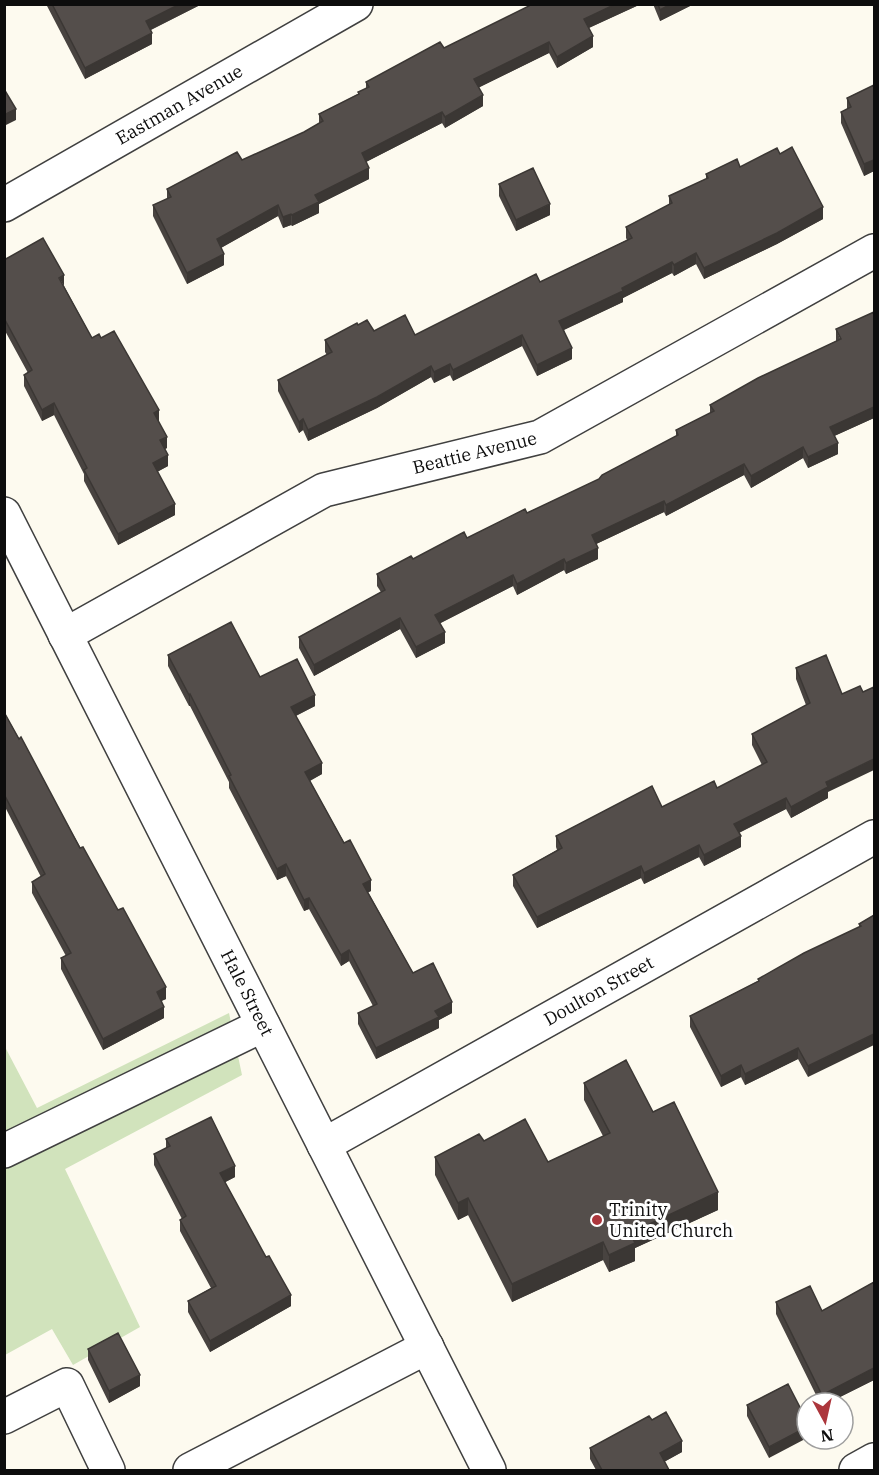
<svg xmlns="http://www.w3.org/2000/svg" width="879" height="1475" font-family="'IBM Plex Serif',serif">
<rect width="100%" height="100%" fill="#fdfaef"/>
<path fill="#d1e3bc" d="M229,1013l13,62 -177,94 75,158 -67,38 -21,-36 -47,26 -1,-310 33,63z"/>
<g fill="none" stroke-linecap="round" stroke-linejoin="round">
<defs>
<g id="minor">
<path id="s1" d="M4,205l352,-201"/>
<path id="s2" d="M4,514l485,956"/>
<path id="s3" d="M65,635l259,-145 216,-53 334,-186"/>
<path id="s4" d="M324,1145l550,-308"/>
<path d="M4,1151l259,-126"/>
<path d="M4,1417l63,-32 41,85"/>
<path d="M190,1470l237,-123"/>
<path d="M856,1470l18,-10"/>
</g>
</defs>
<use href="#minor" stroke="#404040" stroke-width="36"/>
<use href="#minor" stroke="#fff" stroke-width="33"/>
</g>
<path fill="#484340" d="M46,4h156l-51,26 1,14 -67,35z
M528,4h113l-52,24 4,19 -36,21 -8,-15 -70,34 4,19 -38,22 -3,-5 -76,39 3,17 -50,25v9l-27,13 -1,-1 -8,3 -5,-12 -57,32 3,17 -37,19 -34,-68v-11l14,-6v-10l75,-29 62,-28 15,-9v-9l39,-20v-2l8,-3v-7l78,-34 84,-41z
M653,4h41l-34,17z
M874,85v86l-10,5 -23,-53v-11l6,-3v-11z
M780,154l43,65 -46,25 -73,35 -8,-15 -22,12 -2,-3 -49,25v4l-59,28 8,29 -35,17 -15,-30 -69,35 -3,-6 -16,8 -3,-6 -54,31 -69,33 -5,-11 -4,3 -21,-42v-11l49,-25 -2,-3v-12l33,-15 16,6 41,4 125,-53 87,-42 -1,-2v-11l43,-22v-9l37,-17v-5l34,-7z
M499,184l51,31 -34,16 -17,-35z
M4,260l60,26 28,52 67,84 8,26 -2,1 3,17 -11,6 18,43 -57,30 -34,-64v-7l-30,-59 -12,6 -18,-35v-11l4,-2 -24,-44z
M836,329l38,89 -40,18 4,18 -30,14 -5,-10 -52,30 -7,-13 -78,41 -2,-4 -68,32 2,15 -32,15 -2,-4 -47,25 -4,-9 -73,37 5,20 -29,15 -16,-29 -86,47 -15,-28v-11l82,-45 -4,-6v-12l36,-15 54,-21 60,-25 72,-34 77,-43v-6l34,-17v-8l126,-64z
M168,655l92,22 55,29 -19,10 26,58 -12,7 61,110 -3,1 45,81 39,40 -13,7v8l-63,31 -18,-35v-11l15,-7 -24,-45 -8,5 -32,-57 -5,2 -18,-35 -9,4 -48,-92v-6l-39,-76h-1l-21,-40z
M826,655l2,143 -37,20 -5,-9 -47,24 2,14 -37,19 -5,-9 -55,27 -3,-6 -104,50 -24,-42v-11l44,-25 -1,-3v-11l106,-29 55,-19 45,-23 -10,-20v-11l54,-29 -10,-26v-11z
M4,712l162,287 -5,2 3,17 -61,32 -42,-81v-11l5,-2 -34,-63v-11l9,-5 -37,-72z
M874,915l-66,162 -10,-18 -53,26 -4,-8 -20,10 -31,-60v-11l68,-35v-2l101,-52v-3z
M584,1083l69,29 65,98 -83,38v13l-26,11 -6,-12 -91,42 -44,-87 -10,5 -23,-45v-18l49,-16 64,21 55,-26 -19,-36z
M166,1139l69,38 -10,5 66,124 -81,46 -22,-40v-11l23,-13 -31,-57v-11l2,-1 -28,-54v-11l12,-6z
M874,1282v98l-46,23h-8l-44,-89v-12l46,9z
M88,1349l52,37 -31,17 -21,-43z
M788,1384l-19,74 -22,-42v-11z
M652,1420l30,32 -18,10 5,8h-73l-6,-11v-11z"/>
<path fill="#3b3734" d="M180,4h22l-56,28v-11z
M616,4h25l-57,26v-11z
M671,4h23l-34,17v-11z
M152,33v11l-67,35v-11z
M593,36v11l-36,21v-11z
M549,42v11l-75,37v-11z
M483,95v11l-38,22v-11z
M16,109v11l-12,6v-11z
M442,112v11l-80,41v-11z
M874,160v11l-10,5v-12z
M369,168v11l-50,25v9l-27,13v-11l23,-20z
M550,204v11l-34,16v-11z
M278,205v11l-61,34v-11z
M823,207v12l-46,25 -73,35v-11z
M291,214v11l-8,3v-11z
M696,253v11l-22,12v-11z
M224,254v11l-37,19v-11z
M672,262v11l-49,25v4l-64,30v-11z
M64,275v11l-5,-8z
M522,335v11l-69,35v-11z
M572,348v11l-35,17v-11z
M450,364v11l-16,8v-11z
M431,366v11l-54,31 -69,33v-11z
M54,403v12l-12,6v-11z
M874,407v11l-44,20v-11z
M159,410v12l-5,2v-11z
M303,419v11l-4,3v-11z
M167,437v11l-7,3v-11z
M838,443v11l-30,14v-11z
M803,447v11l-52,30v-12z
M168,455v11l-15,8v-11z
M744,464v11l-78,41v-11z
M664,501v11l-72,34v-11z
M175,504v11l-57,30v-11z
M598,548v11l-32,15v-11z
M564,559v11l-47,25v-11z
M513,575v11l-78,40v-11z
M400,618v11l-86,47v-11z
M445,632v11l-29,15v-11z
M190,694v12h-1v-11z
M315,695v11l-24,12v-11z
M874,759v11l-46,22v6l-37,20v-11l35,-25z
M322,763v11l-17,9v-11z
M786,798v11l-52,26v-11z
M741,836v11l-37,19v-11z
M699,845v12l-55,27v-11z
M286,864v12l-9,4v-11z
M641,866v12l-104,50v-11z
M371,880v11l-8,4v-11z
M309,898v11l-5,2v-11z
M349,950v11l-8,5v-11z
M166,987v12l-9,4v-11z
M452,1002v11l-13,7v8l-63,31v-11l59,-37z
M164,1007v11l-61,32v-11z
M874,1034v11l-66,32v-11z
M798,1048v11l-53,26v-11z
M741,1065v12l-20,10v-11z
M235,1166v11l-15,8v-12z
M718,1192v18l-83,38v13l-26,11v-17l21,-22z
M468,1198v17l-10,5v-17z
M603,1242v18l-91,42v-18z
M291,1295v11l-81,46v-11z
M874,1368v12l-46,23h-6v-8z
M140,1375v11l-31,17v-12z
M807,1427v11l-38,20v-11z
M682,1441v11l-22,12v-11z"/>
<path fill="#544e4b" stroke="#3b3734" stroke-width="1.5" d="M52,4h128l-34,17 6,12 -67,35z
M528,4h88l-32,15 9,17 -36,21 -8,-15 -75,37 9,16 -38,22 -3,-5 -80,41 7,15 -54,27 4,7 -27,13 -1,-1 -8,3 -5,-12 -61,34 7,15 -37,19 -34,-68 18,-8 -4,-8 70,-37 5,8 62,-28 19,-11 -4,-7 40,-20 -1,-2 11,-5 -3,-5 74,-40 4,6 85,-42z
M658,4h13l-11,6z
M874,85v75l-10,4 -23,-52 10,-5 -4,-9z
M4,89l12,20 -12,6z
M792,147l31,60 -46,26 -73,35 -8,-15 -22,12 -2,-3 -50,26 1,3 -64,30 13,27 -35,17 -15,-30 -69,35 -3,-6 -16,8 -3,-6 -54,31 -69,33 -5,-11 -4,3 -21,-42 54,-28 -7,-12 32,-17 1,2 9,-5 7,11 31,-16 10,20 121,-61 4,8 92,-44 -6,-11 46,-24 -3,-7 39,-18 -2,-4 31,-15 3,8 37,-19 3,6z
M533,168l17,36 -34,16 -17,-36z
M43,238l21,37 -5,3 33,60 7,-4 2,4 13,-7 45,79 -5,3 13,24 -7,3 8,15 -15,8 22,41 -57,30 -34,-64 3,-2 -33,-65 -12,7 -18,-35 8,-5 -28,-52v-58z
M874,312v95l-44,20 8,16 -30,14 -5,-10 -52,29 -7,-12 -78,41 -2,-4 -72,34 6,13 -32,15 -2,-4 -47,25 -4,-9 -78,40 10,17 -29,15 -16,-29 -86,47 -15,-28 86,-47 -8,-16 34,-18 2,3 51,-27 3,6 58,-29 2,4 72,-34 3,-4 76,-40 -2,-5 38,-19 -4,-6 48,-27 83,-39 -5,-10z
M231,622l29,55 37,-18 18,36 -24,12 31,56 -17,9 39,71 6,-3 21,40 -8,4 50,89 20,-10 19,39 -17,9 4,6 -63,31 -18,-35 19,-9 -28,-54 -8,5 -32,-57 -5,2 -18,-36 -9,5 -48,-93 2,-1 -41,-81 -1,1 -21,-40z
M826,655l16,39 18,-8 3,6 11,-5v72l-48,23 2,5 -37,20 -5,-9 -52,26 7,12 -37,19 -5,-10 -55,28 -3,-7 -104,51 -24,-42 49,-27 -6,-12 96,-50 10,21 52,-26 3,7 50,-26 -15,-28 58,-31 -14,-35z
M4,712l15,27 2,-2 59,111 3,-1 35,63 5,-2 43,79 -9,5 7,15 -61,32 -42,-81 10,-5 -39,-71 13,-8 -41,-80z
M874,915v119l-66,32 -10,-18 -53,26 -4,-9 -20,11 -31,-60 69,-35 -1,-2 46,-26 57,-27 -2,-2z
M626,1060l27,52 21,-10 44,90 -88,41 5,10 -26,12 -6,-13 -91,42 -44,-86 -10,5 -23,-46 44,-23 5,7 41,-22 23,43 62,-29 -26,-50z
M211,1117l24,49 -15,7 46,84 3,-1 22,39 -81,46 -22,-40 28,-15 -36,-66 6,-4 -32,-62 16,-8 -4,-7z
M874,1282v86l-52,27 -46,-93 34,-16 12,25z
M118,1333l22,42 -31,16 -21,-42z
M788,1384l19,37v6l-38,20 -22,-42z
M666,1412l16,29 -22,12 9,17h-67l-12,-22 59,-32 3,4z"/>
<circle fill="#ac363c" stroke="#fff" stroke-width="2" cx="597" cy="1220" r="6"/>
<g text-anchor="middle" stroke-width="6" stroke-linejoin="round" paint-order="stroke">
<g font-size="18" fill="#0d0d0d" stroke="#fff">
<text dy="6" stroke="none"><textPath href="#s1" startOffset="202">Eastman Avenue</textPath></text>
<text dy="6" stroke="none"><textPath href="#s3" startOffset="452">Beattie Avenue</textPath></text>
<text dy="6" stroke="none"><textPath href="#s4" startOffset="315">Doulton Street</textPath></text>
<text dy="6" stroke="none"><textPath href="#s2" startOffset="537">Hale Street</textPath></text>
</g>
<g font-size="18" fill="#0d0d0d" stroke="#fff" text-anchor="start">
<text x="609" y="1216">Trinity<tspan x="609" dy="21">United Church</tspan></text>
</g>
</g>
<rect width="879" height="1475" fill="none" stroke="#0d0d0d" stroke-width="12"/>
<g transform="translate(825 1421) rotate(172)"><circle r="28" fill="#ffffff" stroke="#9e9e9e" stroke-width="1.5"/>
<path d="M0-4.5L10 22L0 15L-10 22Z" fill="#ac363c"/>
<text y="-9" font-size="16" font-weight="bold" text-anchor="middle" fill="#0d0d0d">N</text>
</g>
</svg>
